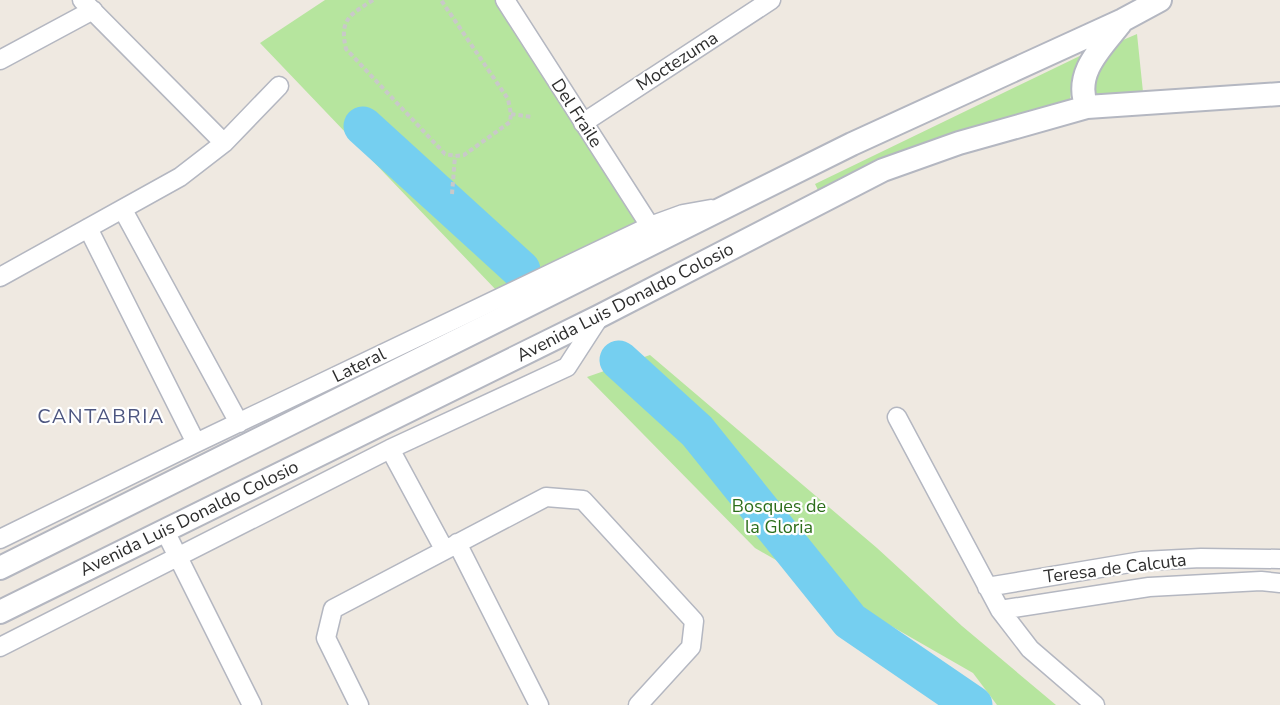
<svg xmlns="http://www.w3.org/2000/svg" width="1280" height="705" font-family="'Nunito Sans',sans-serif">
<rect width="100%" height="100%" fill="#efe9e1"/>
<path fill="#b6e59e" d="M325,0h171l141,221 -140,70 -237,-248z
M1137,34l6,58 -41,6 -11,-3 5,-31 27,-24z
M1086,53l-14,27 -2,22 -250,92 -5,-10z
M650,355l227,193 85,78 94,79h-59l-24,-32 -218,-125 -168,-171z"/>
<g fill="none" stroke-linecap="round" stroke-linejoin="round">
<path stroke="#75cff0" stroke-width="39" d="M363,126l158,144
M619,360l78,71 153,190 123,84"/>
<defs>
<path id="minor" d="M82,0l142,143
M505,0l145,226
M0,60l93,-50
M583,123l188,-123
M123,210l116,213
M88,228l108,215
M0,277l180,-100 44,-34 55,-57
M897,417l103,193 30,39 65,56
M390,449l54,100
M165,531l87,174
M0,539l196,-96 454,-217 33,-12 28,-5
M457,543l82,162
M987,587l155,-26 59,-3 79,1
M1000,610l149,-23 112,-6 19,2
M0,647l390,-198 177,-82 33,-51
M359,705l-33,-67 7,-29 213,-112 37,3 111,121 -3,26 -53,58"/>
<path id="tertiary" d="M1087,107c-14,-33 14,-59 33,-83
M0,568l852,-424 271,-124 37,-20
M0,612l600,-296 283,-146 76,-27 128,-36 193,-13"/>
</defs>
<use href="#minor" stroke="#b4b7c1" stroke-width="21"/>
<use href="#tertiary" stroke="#b4b7c1" stroke-width="26"/>
<path stroke="#c9c9c9" stroke-width="4" stroke-dasharray="4.5 3" stroke-linecap="butt" d="M373,0c-23,15 -34,19 -27,49l99,105 10,2 9,-1 46,-33 1,-8 -3,-15 -67,-99
M511,114l21,3
M452,194l3,-38"/>
<use href="#minor" stroke="#fff" stroke-width="18"/>
<use href="#tertiary" stroke="#fff" stroke-width="22"/>
</g>
<g text-anchor="middle" stroke-width="4.5" stroke-linejoin="round" paint-order="stroke">
<g font-size="18" fill="#2e2e2e" stroke="#fff">
<text transform="translate(677 61) rotate(-33)" y="6">Moctezuma</text>
<text transform="translate(577 113) rotate(57)" y="6">Del Fraile</text>
<text transform="translate(625 302) rotate(-27)" y="6">Avenida Luis Donaldo Colosio</text>
<text transform="translate(359 365) rotate(-26)" y="6">Lateral</text>
<text transform="translate(189 518) rotate(-26)" y="6">Avenida Luis Donaldo Colosio</text>
<text transform="translate(1115 568) rotate(-7)" y="6">Teresa de Calcuta</text>
</g>
<g font-size="18" fill="#2c6e1b" stroke="#fff">
<text x="779" y="512">Bosques de<tspan x="779" dy="21">la Gloria</tspan></text>
</g>
<g font-size="20" letter-spacing="1.5" fill="#4d5680" stroke="#fff">
<text x="101" y="423">CANTABRIA</text>
</g>
</g>
</svg>
